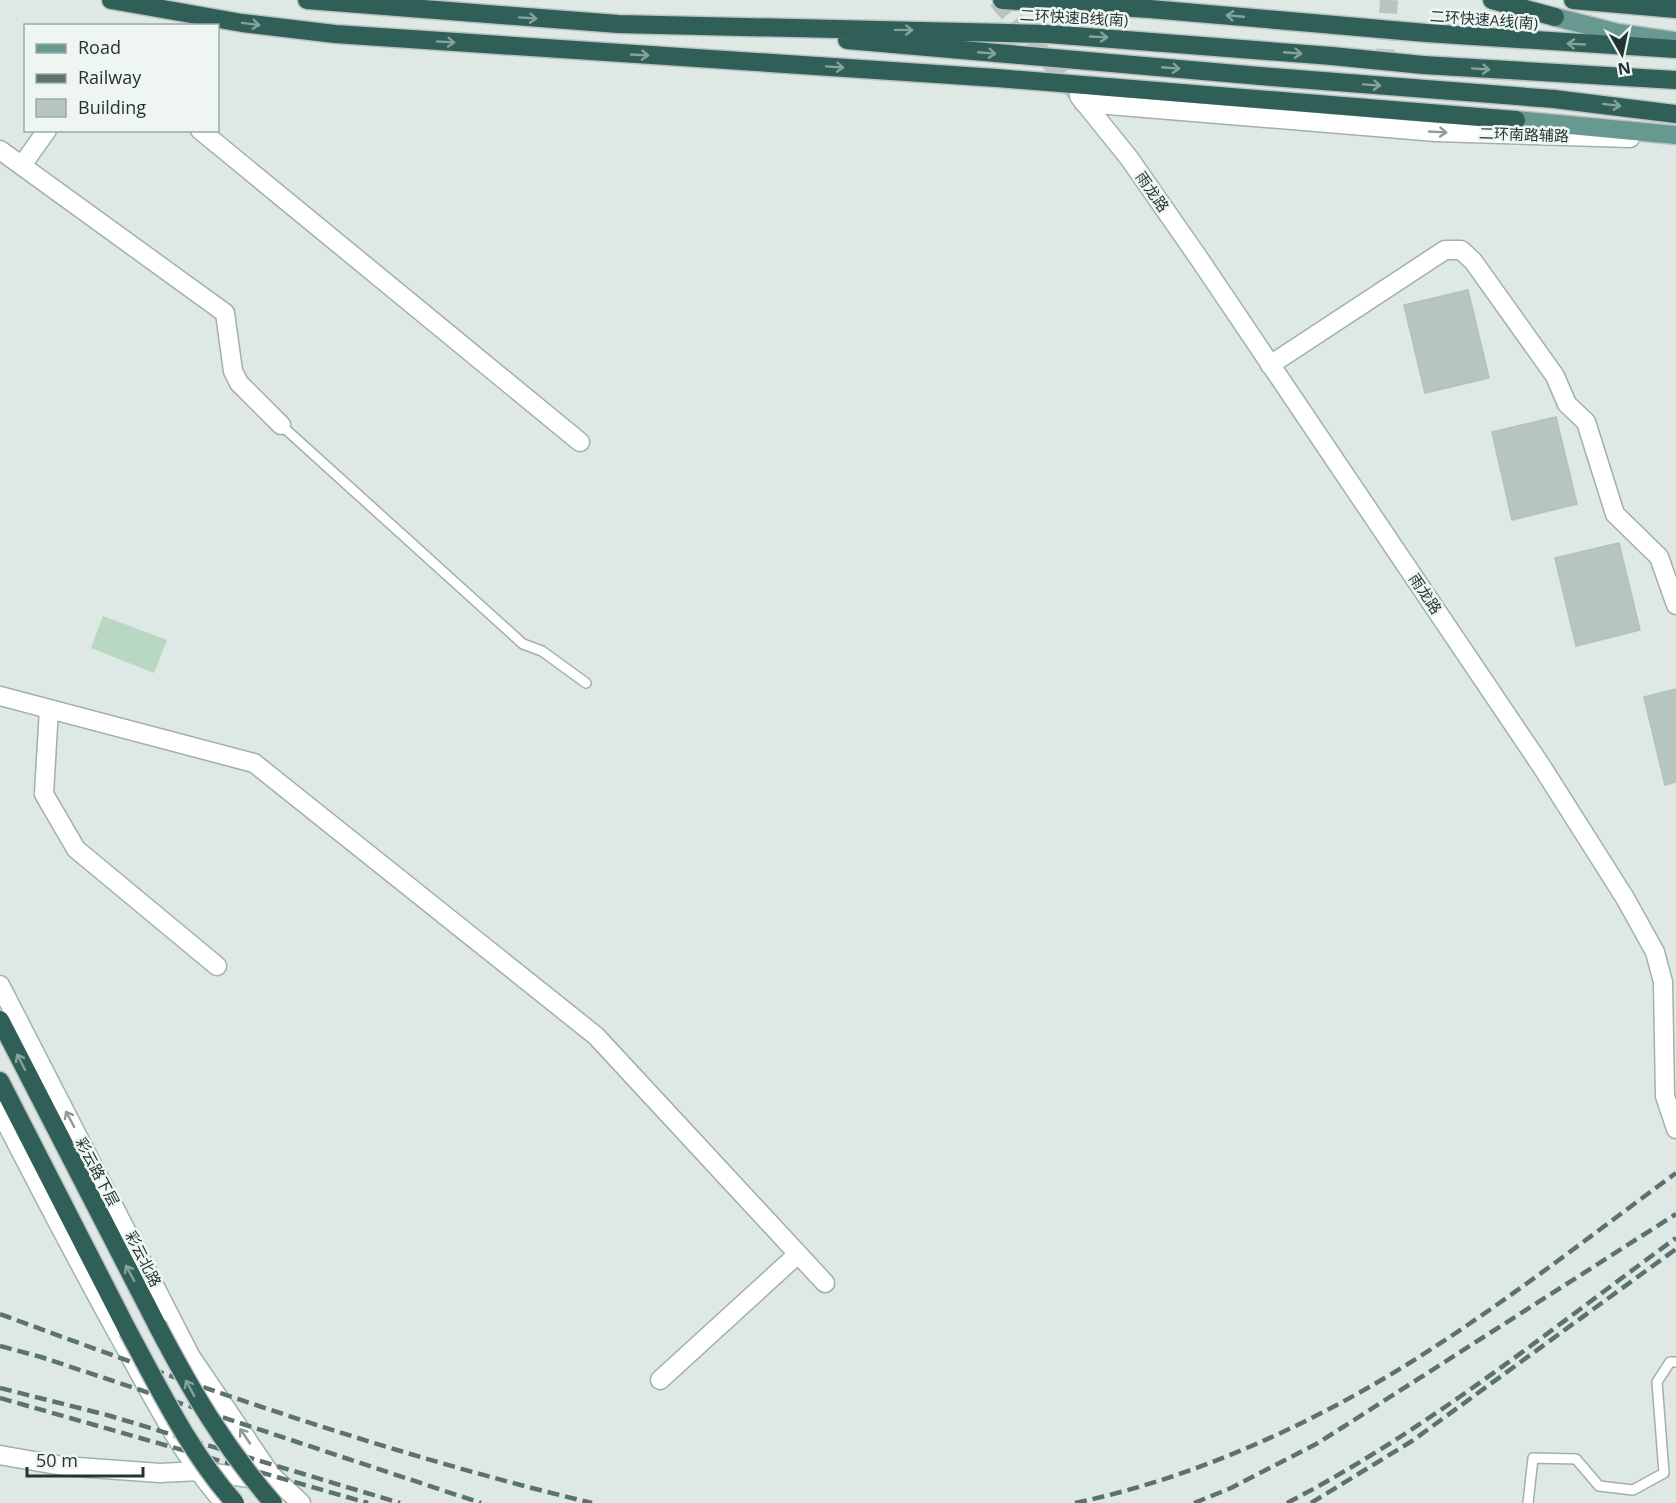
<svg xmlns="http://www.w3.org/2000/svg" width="1676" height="1503" font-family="'Open Sans','Noto Sans SC',sans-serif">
<rect width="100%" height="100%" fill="#dee8e4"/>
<path fill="#b9d8c3" d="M103,616l64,24 -13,33 -63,-25z"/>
<path fill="#b7c5c0" stroke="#b1c1bb" stroke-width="1.5" d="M1468,290l21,88 -64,15 -21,-88z
M1556,417l21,87 -65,16 -20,-88z
M1619,543l21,87 -64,16 -21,-88z
M1676,689v93l-11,3 -21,-88z"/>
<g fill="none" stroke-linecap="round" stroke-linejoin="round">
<path stroke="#b8c4c0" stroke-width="18" stroke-dasharray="18 9" stroke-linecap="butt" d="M1381,121l8,-121"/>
<path stroke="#b8c4c0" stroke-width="18" stroke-dasharray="18 9" stroke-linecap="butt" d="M997,0l79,93"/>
<defs>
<path id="lane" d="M281,425l242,219 19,7 44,32
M1528,1503l5,-45 43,1 23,27 34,4 31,-17 -7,-91 13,-20h6"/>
<path id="street" d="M1084,103l352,29 194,6
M200,130l380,312
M0,150l225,163 8,58 6,12 42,42
M23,164l24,-34
M1270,365l175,-115h16l12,11 82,115 12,28 19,18 29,92 44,43 17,48
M0,696l254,67 342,273 229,247
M49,709l-5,85 32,55 141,117
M660,1380l138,-126"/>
<path id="secondary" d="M1079,96l50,62 71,102 342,507 83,131 30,54 8,30 2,114 11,33
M0,985l191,372 80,118 30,28
M0,1111c40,78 81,157 124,234 30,55 59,111 100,158
M0,1455l63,11 97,7 39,-2 65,9"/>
<path id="primary" d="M1555,17l63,16 56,8
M1516,120l160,15"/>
<path id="highway" d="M111,0l131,23 93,11 662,44 519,42
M307,0l311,24 430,10 284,22
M1002,0l148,9 185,16
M1492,0l63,17
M1573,0l103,9
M1426,33l250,16
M847,40l425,37
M1423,65l253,15
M1554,99l122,15
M0,1020l157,305
M0,1081l128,250"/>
</defs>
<use href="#lane" stroke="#a2afab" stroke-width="12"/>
<use href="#street" stroke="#a2afab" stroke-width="21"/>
<use href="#secondary" stroke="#9fb3ad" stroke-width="21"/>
<use href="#primary" stroke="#bcc3c2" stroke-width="21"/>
<use href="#highway" stroke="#bcc3c2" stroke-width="21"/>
<use href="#lane" stroke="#fff" stroke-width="9"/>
<use href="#street" stroke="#fff" stroke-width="18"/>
<use href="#secondary" stroke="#fff" stroke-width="18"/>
<use href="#primary" stroke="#679990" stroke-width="18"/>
<use href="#highway" stroke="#305f58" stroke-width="18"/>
<path stroke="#5b726d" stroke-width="4.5" stroke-dasharray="12 6" stroke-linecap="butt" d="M0,1314c194,72 392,141 592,189
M0,1346l41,11 440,146
M0,1388l107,27 293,88
M0,1398l368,105
M1075,1503c128,-27 253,-86 361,-157 83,-54 161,-115 240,-173
M1194,1503l37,-15 87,-45 358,-229
M1287,1503c139,-72 263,-173 389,-265
M1311,1503l101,-62 264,-192"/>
<defs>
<path id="highway-bridge" d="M1335,25l91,8
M1332,56l91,9
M1272,77l282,22
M157,1325c35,67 66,120 116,178
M128,1331c32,59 62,122 107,172"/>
</defs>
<use href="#highway-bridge" stroke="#bcc3c2" stroke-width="21" stroke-linecap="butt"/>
<use href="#highway-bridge" stroke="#305f58" stroke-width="18"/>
</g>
<defs><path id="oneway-shaft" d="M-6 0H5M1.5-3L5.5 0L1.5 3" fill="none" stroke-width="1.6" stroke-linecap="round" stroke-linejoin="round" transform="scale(1.5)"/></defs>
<g stroke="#86a29d">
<use href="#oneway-shaft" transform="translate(1235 16) rotate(-175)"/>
<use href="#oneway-shaft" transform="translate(528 18) rotate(4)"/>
<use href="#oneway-shaft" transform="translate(251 24) rotate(7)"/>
<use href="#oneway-shaft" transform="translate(904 30) rotate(1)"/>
<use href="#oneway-shaft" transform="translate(1099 37) rotate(3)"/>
<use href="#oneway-shaft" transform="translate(446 42) rotate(4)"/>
<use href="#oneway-shaft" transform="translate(1576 44) rotate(-177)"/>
<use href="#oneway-shaft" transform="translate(987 53) rotate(5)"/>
<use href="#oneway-shaft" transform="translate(1293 53) rotate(5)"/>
<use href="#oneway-shaft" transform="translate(640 55) rotate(3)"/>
<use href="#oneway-shaft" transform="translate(835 67) rotate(4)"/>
<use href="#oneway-shaft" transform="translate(1171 68) rotate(5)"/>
<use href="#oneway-shaft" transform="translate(1481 69) rotate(4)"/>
<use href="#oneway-shaft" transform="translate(1372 85) rotate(4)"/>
<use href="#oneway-shaft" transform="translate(1612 105) rotate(7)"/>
<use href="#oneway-shaft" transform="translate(21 1062) rotate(-117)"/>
<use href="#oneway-shaft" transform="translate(130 1273) rotate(-118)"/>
<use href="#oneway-shaft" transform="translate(190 1388) rotate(-118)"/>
</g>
<g stroke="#909a98">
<use href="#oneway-shaft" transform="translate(1438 132) rotate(3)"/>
<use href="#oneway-shaft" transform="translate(70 1119) rotate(-118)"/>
<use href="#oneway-shaft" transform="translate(245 1436) rotate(-124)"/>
</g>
<g text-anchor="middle" stroke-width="5" stroke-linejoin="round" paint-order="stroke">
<g font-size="15" fill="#213632" stroke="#eef5f2">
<text transform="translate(1074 18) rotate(3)" y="5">二环快速B线(南)</text>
<text transform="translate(1484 20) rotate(4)" y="5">二环快速A线(南)</text>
<text transform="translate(1524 135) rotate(2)" y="5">二环南路辅路</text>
<text transform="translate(1152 192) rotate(55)" y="5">雨龙路</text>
<text transform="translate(1425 594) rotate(56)" y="5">雨龙路</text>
<text transform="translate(97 1172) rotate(62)" y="5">彩云路下层</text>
<text transform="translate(143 1259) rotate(63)" y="5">彩云北路</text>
</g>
</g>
<rect x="24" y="24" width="195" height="108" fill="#eef5f2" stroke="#9ca9a5" stroke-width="1.5"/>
<rect x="36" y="44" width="30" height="9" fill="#679990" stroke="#9ca9a5" stroke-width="1.5"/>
<text x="78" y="54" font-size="18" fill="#213632">Road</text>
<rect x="36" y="74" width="30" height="9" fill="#5b726d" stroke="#9ca9a5" stroke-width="1.5"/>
<text x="78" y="84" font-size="18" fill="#213632">Railway</text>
<rect x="36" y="99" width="30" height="18" fill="#b7c5c0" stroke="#9ca9a5" stroke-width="1.5"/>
<text x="78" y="114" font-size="18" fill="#213632">Building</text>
<g transform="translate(1622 54) rotate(171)" stroke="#eef5f2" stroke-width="4.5" paint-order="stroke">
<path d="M0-4.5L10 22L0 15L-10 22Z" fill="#213632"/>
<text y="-9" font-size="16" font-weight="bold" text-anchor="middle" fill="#213632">N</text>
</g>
<path d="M27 1467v9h116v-9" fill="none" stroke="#213632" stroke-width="3"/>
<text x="36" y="1467" font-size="18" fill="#213632" stroke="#eef5f2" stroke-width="4.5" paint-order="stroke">50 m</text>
</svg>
